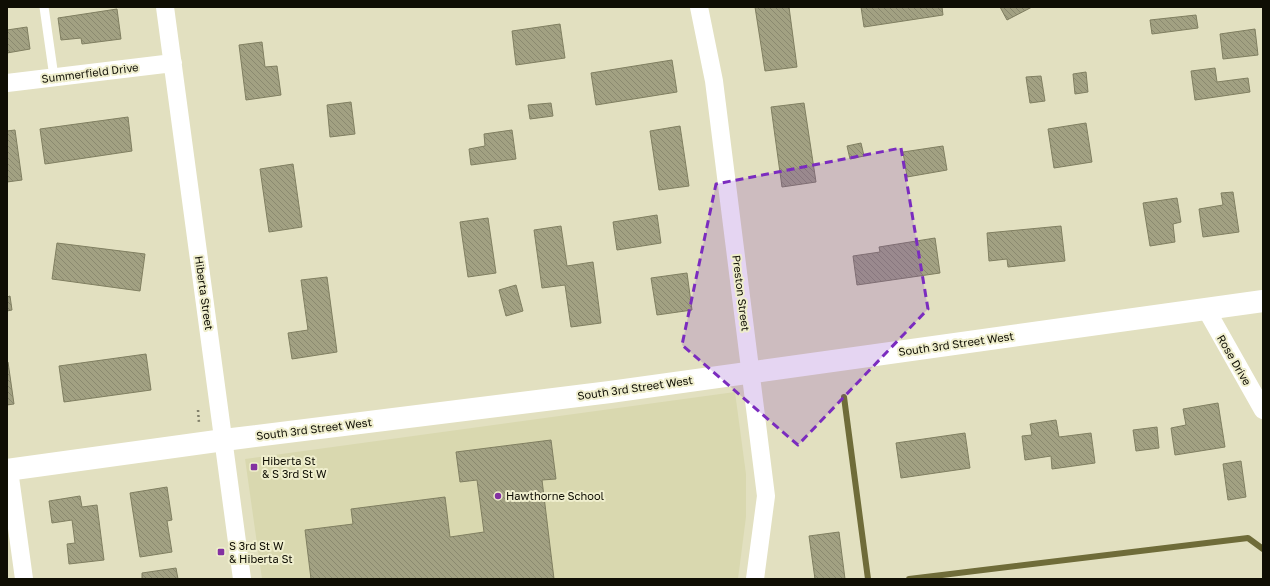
<svg xmlns="http://www.w3.org/2000/svg" width="1270" height="586" font-family="'Golos Text',sans-serif">
<defs>
<pattern id="building-back-hatch" width="6" height="6" patternUnits="userSpaceOnUse"><rect width="6" height="6" fill="#a2a182"/><path d="M-1 5l2 2M0 0l6 6M5-1l2 2" fill="none" stroke="#8a896f"/></pattern>
</defs>
<rect width="100%" height="100%" fill="#e2e0c0"/>
<path fill="#d9d8af" d="M735,392l11,82v43l-8,62h-476l-17,-120z"/>
<g fill="none" stroke-linecap="round" stroke-linejoin="round">
<path stroke="#6f6c39" stroke-width="6" d="M844,397l24,182
M909,579l339,-41 15,11"/>
</g>
<path fill="url(#building-back-hatch)" stroke="#807f61" d="M755,7h34l8,60 -32,4z
M861,7h81l1,8 -79,12z
M1000,7h32l-25,13z
M117,9l4,30 -39,5 -1,-6 -20,2 -3,-22z
M1196,15l2,13 -46,6 -2,-14z
M560,24l5,34 -49,7 -4,-34z
M27,27l3,22 -23,4v-23z
M1255,29l3,26 -35,4 -3,-25z
M262,42l3,25 12,-1 4,29 -35,5 -7,-55z
M672,60l5,32 -81,13 -5,-32z
M1215,68l2,14 31,-4 2,14 -55,8 -4,-29z
M1086,72l2,20 -13,2 -2,-20z
M1041,76l4,25 -15,2 -4,-26z
M351,102l4,32 -25,3 -3,-32z
M551,103l2,13 -23,3 -2,-14z
M804,103l12,79 -34,5 -11,-80z
M128,117l4,34 -87,13 -5,-35z
M1086,123l6,39 -38,6 -6,-39z
M680,126l9,60 -30,4 -9,-59z
M15,130l7,50 -15,2v-51z
M512,130l4,29 -45,6 -2,-16 16,-3 -1,-12z
M861,143l3,13 -14,3 -3,-13z
M943,146l4,24 -40,7 -4,-25z
M293,164l9,63 -33,5 -9,-63z
M1233,192l6,40 -36,5 -4,-28 24,-4 -2,-12z
M1177,198l4,24 -8,2 2,18 -25,4 -7,-43z
M657,215l4,28 -44,7 -4,-28z
M488,218l8,55 -28,4 -8,-55z
M561,226l6,40 26,-4 8,61 -30,4 -6,-42 -23,3 -8,-58z
M1061,226l4,35 -57,6 -1,-8 -18,2 -2,-28z
M935,238l5,35 -83,12 -4,-29 27,-4 -1,-5z
M57,243l88,11 -5,37 -88,-12z
M687,273l5,37 -35,5 -6,-37z
M327,277l10,75 -45,7 -4,-26 20,-3 -7,-50z
M516,285l7,26 -17,5 -7,-26z
M10,296l2,14 -5,1v-14z
M146,354l5,36 -87,12 -5,-36z
M8,362l6,42 -7,1v-42z
M1218,403l7,44 -50,8 -4,-27 15,-3 -3,-16z
M1056,420l3,17 32,-4 4,30 -43,6 -1,-13 -26,4 -3,-24 10,-1 -2,-11z
M1157,427l2,21 -23,3 -3,-21z
M965,433l5,35 -69,10 -5,-35z
M551,440l5,39 -14,1 12,99h-243l-6,-49 48,-6 -2,-15 94,-12 5,40 34,-5 -7,-52 -17,2 -4,-30z
M1241,461l5,36 -18,3 -5,-36z
M167,487l5,33 -5,1 5,31 -32,5 -10,-64z
M80,496l2,11 15,-2 7,55 -35,4 -2,-20 8,-1 -3,-23 -20,3 -3,-22z
M839,532l6,47h-30l-6,-43z
M176,568l2,11h-36v-6z"/>
<g fill="none" stroke-linecap="round" stroke-linejoin="round">
<path stroke="#82816b" stroke-width="2.5" stroke-dasharray="2 3" stroke-linecap="butt" d="M198,410l1,13"/>
<path stroke="#fff" stroke-width="9" d="M44,7l10,70"/>
<path stroke="#fff" stroke-width="18" d="M165,7l77,572
M699,7l15,74 52,415 -11,83
M7,83l166,-20
M1206,309l57,101
M9,470l15,109"/>
<path stroke="#fff" stroke-width="22" d="M7,470l217,-30 386,-48 653,-91"/>
</g>
<path fill="#7b2cbf" fill-opacity="0.2" stroke="#7b2cbf" stroke-width="3" stroke-dasharray="8 5" stroke-linejoin="round" d="M901,148l27,161 -130,136 -116,-100 34,-161z"/>
<g fill="#8331a1" stroke="#efeecd" stroke-width="1.5">
<rect x="250" y="463" width="8" height="8" rx="2"/>
<circle cx="498" cy="496" r="4"/>
<rect x="217" y="548" width="8" height="8" rx="2"/>
</g>
<g text-anchor="middle" stroke-width="4" stroke-linejoin="round" paint-order="stroke">
<g font-size="11" fill="#0f0e04" stroke="#efeecd">
<text transform="translate(90 73) rotate(-7)" y="4">Summerfield Drive</text>
<text transform="translate(204 293) rotate(82)" y="4">Hiberta Street</text>
<text transform="translate(741 293) rotate(83)" y="4">Preston Street</text>
<text transform="translate(956 344) rotate(-8)" y="4">South 3rd Street West</text>
<text transform="translate(1234 360) rotate(60)" y="4">Rose Drive</text>
<text transform="translate(635 388) rotate(-8)" y="4">South 3rd Street West</text>
<text transform="translate(314 429) rotate(-7)" y="4">South 3rd Street West</text>
</g>
<g font-size="11" fill="#0f0e04" stroke="#efeecd" text-anchor="start">
<text x="262" y="465">Hiberta St<tspan x="262" dy="13">&amp; S 3rd St W</tspan></text>
<text x="506" y="500">Hawthorne School</text>
<text x="229" y="550">S 3rd St W<tspan x="229" dy="13">&amp; Hiberta St</tspan></text>
</g>
</g>
<rect width="1270" height="586" fill="none" stroke="#0f0e04" stroke-width="16"/>
</svg>
